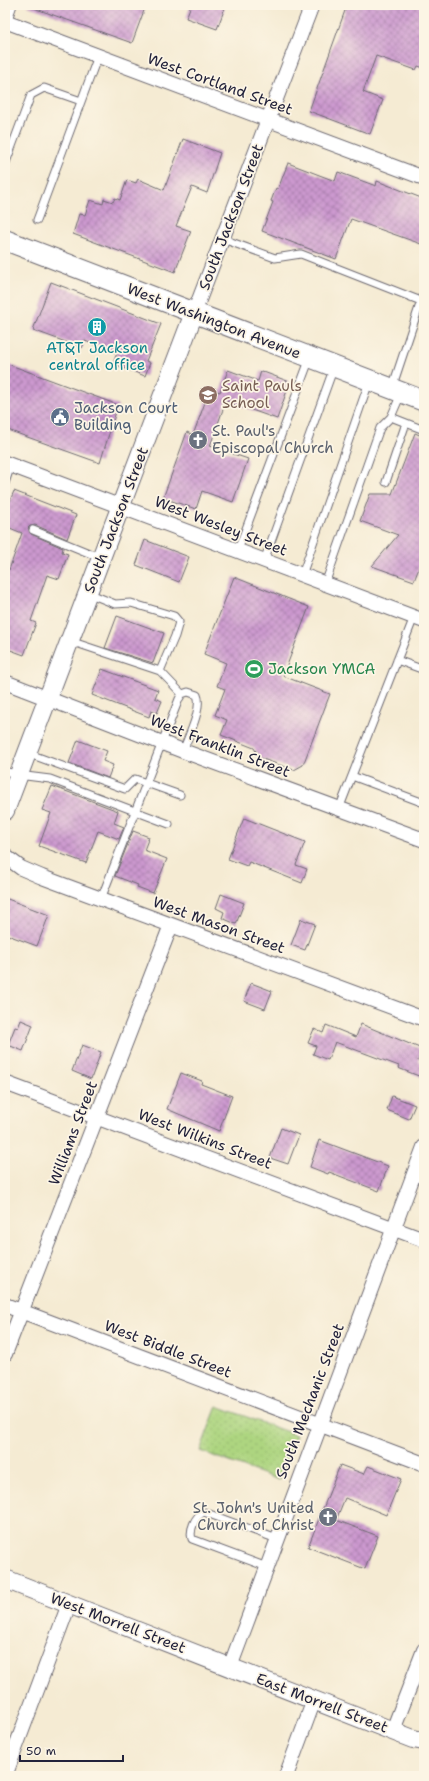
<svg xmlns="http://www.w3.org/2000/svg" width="429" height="1781" font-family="'Shantell Sans',sans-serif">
<defs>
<pattern id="park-dots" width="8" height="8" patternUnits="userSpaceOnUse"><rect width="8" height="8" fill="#add580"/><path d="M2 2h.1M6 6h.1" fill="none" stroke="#95b770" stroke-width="1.8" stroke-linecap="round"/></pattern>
<pattern id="building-cross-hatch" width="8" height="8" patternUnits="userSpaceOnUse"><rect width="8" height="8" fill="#cc99cf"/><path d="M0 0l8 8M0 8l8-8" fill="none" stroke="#a57ca9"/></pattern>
</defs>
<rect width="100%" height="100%" fill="#fcf5e5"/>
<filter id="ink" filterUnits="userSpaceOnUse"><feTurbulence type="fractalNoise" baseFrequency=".025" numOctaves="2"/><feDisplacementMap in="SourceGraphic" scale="8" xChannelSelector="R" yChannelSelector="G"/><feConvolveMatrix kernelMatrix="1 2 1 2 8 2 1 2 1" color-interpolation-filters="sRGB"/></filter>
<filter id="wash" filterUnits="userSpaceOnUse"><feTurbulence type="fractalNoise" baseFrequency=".012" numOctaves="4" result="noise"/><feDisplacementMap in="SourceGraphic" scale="16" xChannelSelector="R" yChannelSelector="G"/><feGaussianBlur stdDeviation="0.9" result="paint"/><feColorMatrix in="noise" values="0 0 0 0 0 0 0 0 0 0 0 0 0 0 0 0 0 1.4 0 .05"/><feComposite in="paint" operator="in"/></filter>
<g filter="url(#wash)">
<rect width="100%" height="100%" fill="#f5ebd3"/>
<path fill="url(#park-dots)" stroke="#687c5e" d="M217,1406l79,29 -17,45 -79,-29z"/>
<g id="blocks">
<path fill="url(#building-cross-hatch)" d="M28,5h118l-14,38 -104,-37z
M191,5h35l-9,24 -31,-11z
M347,5h77v63l-6,-2 -2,4 -40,-14 -13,36 20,8 -13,34 -61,-23z
M183,139l37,14 -13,40 -15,-6 -16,39 15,5 -16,41 -102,-38 6,-20 6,1 5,-15 13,4 1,-5 9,3 2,-4 5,2 7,-20 9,3 2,-4 26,11z
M288,163l47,18 3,-9 38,14 1,-5 47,18v46l-73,-26 -15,40 -74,-28 11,-29 -2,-1 5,-13 2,1z
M51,282l110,42 -15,37 4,2 -5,13 -32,-12 4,-11 -32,-12 -3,7 -49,-18z
M5,363l113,42 -18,58 -95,-34z
M228,370l30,11 3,-10 29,11 -13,37 -51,-18 -16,45 38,13 -15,43 -31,-11 -6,18 -33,-11 24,-66 6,3 17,-46 10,3z
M415,433l9,4v118l-10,26 -42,-15 26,-31 -38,-14 10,-27h22z
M14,491l62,24 -9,24 -32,-14 -5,1 -2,2 3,6 32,14 -1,4 6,2 -9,25 -12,-4 -16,46 5,2 -12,32 -19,-7v-79l4,1 13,-37 -17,-7v-13z
M145,540l44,17 -10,25 -43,-17z
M234,577l75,30 -26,69 47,18 -27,71 -9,5 -34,-12 -6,-10 -33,-13 6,-15 -12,-5 10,-26 -8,-3 9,-23 -22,-9z
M117,616l47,17 -11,30 -48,-15z
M102,669l56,21 -3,8 7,3 -5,12 -6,-2 -2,6 -57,-22z
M78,740l29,11 -4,10 10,4 -5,13 -39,-15z
M52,786l66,25 -4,12 10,4 -5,12 -21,-8 -12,32 -47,-17 12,-33 -9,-3z
M244,818l61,24 -9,23 11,4 -5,14 -53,-21 -2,4 -19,-7z
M133,831l16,6 -5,13 23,9 -14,34 -16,-6 1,-2 -23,-9z
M221,894l23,9 -8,21 -14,-6 2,-6 -8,-4z
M5,898l44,17 -12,31 -32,-12z
M301,919l14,5 -10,26 -14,-5z
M251,983l21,8 -7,18 -21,-8z
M21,1020l12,5 -10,26 -15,-6 7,-18 3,1z
M361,1024l61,25 -4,12 6,2v15l-26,-10 1,-2 -64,-24 -7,18 -15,-6 3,-8 -8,-3 6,-14 9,4 3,-8 30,12z
M82,1045l19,7 -10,27 -19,-8z
M181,1073l21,8 -1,3 31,12 -13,35 -52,-22z
M392,1096l23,9 -6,14 -22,-9z
M281,1128l18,7 -11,29 -18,-6z
M319,1140l69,26 -9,25 -50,-19 -1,2 -18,-7z
M340,1465l24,9 4,-8 33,13 -15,36 -41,-17 -9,22 42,16 -13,33 -57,-22z"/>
</g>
</g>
<g filter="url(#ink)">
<use href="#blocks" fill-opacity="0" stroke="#6c6870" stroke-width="1"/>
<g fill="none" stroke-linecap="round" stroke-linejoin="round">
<defs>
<path id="service" d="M7,22l6,-17
M5,64v3
M5,165l26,-70 13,-7 37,13
M37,220l61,-164
M223,239l52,19 26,-4 120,47 -29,87
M401,394l-10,23 33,13
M386,482l20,-59
M5,483l6,-18
M33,530l68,28
M238,550l72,-192
M264,561l70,-194
M302,575l67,-193
M325,584l55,-156 11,-11
M70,641l90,30 15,-35 4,-14 -5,-6 -43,-13 -16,1 -27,-11
M397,660l27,10
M160,671l22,23
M27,753l98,36 10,-10 45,16
M5,771l13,4 32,4 119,45
M352,776l72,27
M339,809l75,-192
M101,899l78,-200 3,-5 6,-2 9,3c6,13 -9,42 -14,56
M267,1567l-75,-28c-3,-9 3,-23 12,-27l73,27"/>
<path id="minor" d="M5,21l419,157
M194,313l118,-308
M5,463l419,158
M5,682l178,69 241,89
M5,856l16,12 21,9 382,142
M5,1083l419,157
M5,1305l419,159
M5,1354l166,-429
M230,1667l194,-520
M393,1730l31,-80
M5,1776l64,-172
M286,1776l28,-76"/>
<path id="tertiary" d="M5,811l189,-498
M5,1579l408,160 11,2"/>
<path id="secondary" d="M5,240l419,161"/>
</defs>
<use href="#service" stroke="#6c6870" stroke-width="9"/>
<use href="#minor" stroke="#6c6870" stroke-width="16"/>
<use href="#tertiary" stroke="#6c6870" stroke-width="20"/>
<use href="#secondary" stroke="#6c6870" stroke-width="22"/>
<use href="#service" stroke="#fff" stroke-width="7"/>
<use href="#minor" stroke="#fff" stroke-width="14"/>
<use href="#tertiary" stroke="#fff" stroke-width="18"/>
<use href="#secondary" stroke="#fff" stroke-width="20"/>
</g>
</g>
<defs>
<symbol id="building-disc" viewBox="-11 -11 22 22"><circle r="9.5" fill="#0f9aa8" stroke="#fcf5e5"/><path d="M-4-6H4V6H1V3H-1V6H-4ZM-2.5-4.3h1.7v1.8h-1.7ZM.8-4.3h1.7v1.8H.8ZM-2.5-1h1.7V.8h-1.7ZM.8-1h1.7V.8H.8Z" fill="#fff"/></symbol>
<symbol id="school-disc" viewBox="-11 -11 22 22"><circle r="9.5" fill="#8d6e63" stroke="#fcf5e5"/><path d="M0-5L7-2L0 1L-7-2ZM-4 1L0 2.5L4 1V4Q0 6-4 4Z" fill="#fff"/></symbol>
<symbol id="civic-disc" viewBox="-11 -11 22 22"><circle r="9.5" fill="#5c6f8a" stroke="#fcf5e5"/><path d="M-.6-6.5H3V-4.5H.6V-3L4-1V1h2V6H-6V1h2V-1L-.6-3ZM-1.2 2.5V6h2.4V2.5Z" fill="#fff"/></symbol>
<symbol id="church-disc" viewBox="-11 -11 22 22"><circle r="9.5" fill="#6b7280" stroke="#fcf5e5"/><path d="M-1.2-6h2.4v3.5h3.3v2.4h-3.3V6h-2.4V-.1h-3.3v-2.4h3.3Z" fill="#fff"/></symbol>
<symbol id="stadium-disc" viewBox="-11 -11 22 22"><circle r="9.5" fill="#2e9e5b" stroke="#fcf5e5"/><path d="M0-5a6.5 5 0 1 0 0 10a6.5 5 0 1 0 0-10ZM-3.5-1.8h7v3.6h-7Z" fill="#fff"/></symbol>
</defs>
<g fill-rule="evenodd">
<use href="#building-disc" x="86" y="316" width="22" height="22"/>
<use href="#school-disc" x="197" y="384" width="22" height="22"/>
<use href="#civic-disc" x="49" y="406" width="22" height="22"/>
<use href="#church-disc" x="187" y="429" width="22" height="22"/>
<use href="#stadium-disc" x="243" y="658" width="22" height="22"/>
<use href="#church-disc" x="317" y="1506" width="22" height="22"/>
</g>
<g text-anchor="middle" stroke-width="3.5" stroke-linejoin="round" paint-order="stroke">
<g font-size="15" fill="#22223b" stroke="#fcf5e5">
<text transform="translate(220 84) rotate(20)" y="5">West Cortland Street</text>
<text transform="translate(231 217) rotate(-69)" y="5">South Jackson Street</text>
<text transform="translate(214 321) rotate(21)" y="5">West Washington Avenue</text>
<text transform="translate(116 520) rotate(-69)" y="5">South Jackson Street</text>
<text transform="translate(221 526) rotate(21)" y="5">West Wesley Street</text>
<text transform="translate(220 746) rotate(21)" y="5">West Franklin Street</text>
<text transform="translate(219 925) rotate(20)" y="5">West Mason Street</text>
<text transform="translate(73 1133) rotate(-69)" y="5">Williams Street</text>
<text transform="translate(205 1139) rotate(21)" y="5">West Wilkins Street</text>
<text transform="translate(168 1349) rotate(21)" y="5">West Biddle Street</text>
<text transform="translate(310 1401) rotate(-69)" y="5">South Mechanic Street</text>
<text transform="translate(118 1623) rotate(21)" y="5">West Morrell Street</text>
<text transform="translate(322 1703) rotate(21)" y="5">East Morrell Street</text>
</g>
<g font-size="15" fill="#0d838f" stroke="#fcf5e5">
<text x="97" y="353">AT&amp;T Jackson<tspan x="97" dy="17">central office</tspan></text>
</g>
<g font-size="15" fill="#785e54" stroke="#fcf5e5" text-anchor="start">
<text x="222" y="391">Saint Pauls<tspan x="222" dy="17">School</tspan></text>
</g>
<g font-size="15" fill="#4e5e75" stroke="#fcf5e5" text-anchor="start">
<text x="74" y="413">Jackson Court<tspan x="74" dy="17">Building</tspan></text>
</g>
<g font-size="15" fill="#5b616d" stroke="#fcf5e5" text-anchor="start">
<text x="212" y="436">St. Paul's<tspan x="212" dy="17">Episcopal Church</tspan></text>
<text x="314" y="1513" text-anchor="end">St. John's United<tspan x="314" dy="17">Church of Christ</tspan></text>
</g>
<g font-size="15" fill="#27864d" stroke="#fcf5e5" text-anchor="start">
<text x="268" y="674">Jackson YMCA</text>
</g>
</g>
<rect width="429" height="1781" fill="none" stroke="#fcf5e5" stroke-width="20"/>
<path d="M20 1755v6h103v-6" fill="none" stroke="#22223b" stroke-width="2"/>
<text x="26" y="1755" font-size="12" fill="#22223b" stroke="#fcf5e5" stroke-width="3" paint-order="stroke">50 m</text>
</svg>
